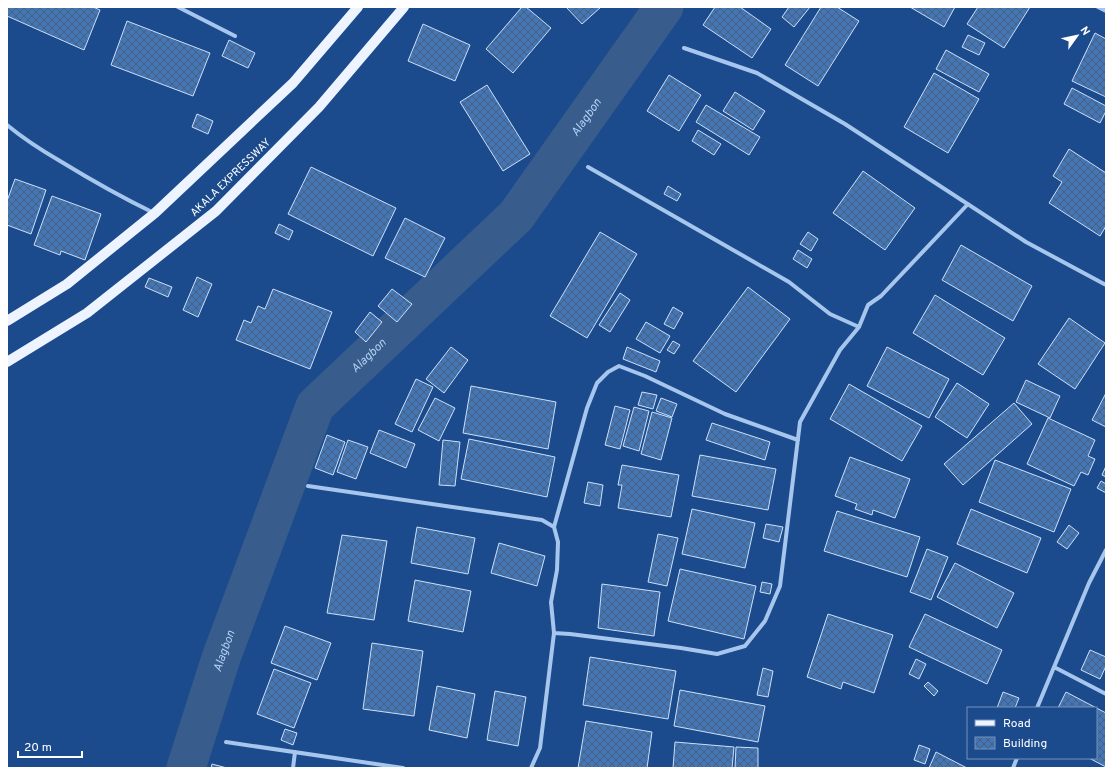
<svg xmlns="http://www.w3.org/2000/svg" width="1113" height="775" font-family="Overpass,sans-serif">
<defs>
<pattern id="building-cross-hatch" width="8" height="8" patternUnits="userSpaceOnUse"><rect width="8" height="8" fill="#4475b4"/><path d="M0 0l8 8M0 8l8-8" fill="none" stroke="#486080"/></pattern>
</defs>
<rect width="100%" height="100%" fill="#1b4b8c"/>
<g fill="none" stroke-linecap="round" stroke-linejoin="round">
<path stroke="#385c8b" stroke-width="39" id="s1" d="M186,768l35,-110 94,-252 201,-190 148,-209"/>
</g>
<path fill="url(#building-cross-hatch)" stroke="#cce0f9" d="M7,7h86l7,3 -16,40 -77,-34z
M522,7h4l25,21 -38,45 -27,-24z
M566,7h35l-19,17z
M715,7h25l31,22 -19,29 -49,-33z
M789,7h21l-16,20 -12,-10z
M821,7h16l22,14 -41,65 -33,-21z
M910,7h45l-11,20z
M978,7h52l-26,41 -37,-24z
M127,21l83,32 -17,43 -82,-31z
M423,24l47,21 -15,36 -47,-20z
M1095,33l11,6v58l-34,-16z
M968,35l17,8 -6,12 -17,-8z
M229,40l26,13 -7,15 -26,-12z
M946,50l43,24 -10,18 -43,-23z
M934,73l45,26 -31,54 -44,-26z
M669,75l32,20 -22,36 -32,-20z
M487,85l43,69 -27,17 -43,-69z
M1072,88l34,18v5l-6,12 -36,-19z
M735,92l30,19 -12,19 -30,-19z
M706,105l54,32 -11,18 -53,-33z
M197,114l16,7 -5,13 -16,-7z
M698,130l23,14 -7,11 -22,-14z
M1069,149l37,24v53l-6,10 -51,-33 13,-21 -9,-6z
M311,167l85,41 -23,48 -85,-42z
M863,171l52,37 -30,42 -52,-37z
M15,179l31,11 -15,44 -24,-9v-24z
M668,186l13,8 -4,7 -13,-7z
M52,196l49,18 -16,46 -24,-9 -1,4 -26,-10z
M405,218l40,20 -20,39 -40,-19z
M279,224l14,7 -4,9 -14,-7z
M600,232l37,22 -50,84 -37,-22z
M808,232l10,7 -7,12 -11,-7z
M961,245l71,41 -19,35 -71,-41z
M798,250l14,9 -5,9 -14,-9z
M197,277l15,7 -14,33 -15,-7z
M149,278l23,9 -4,10 -23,-10z
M748,287l42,32 -54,73 -43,-31z
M273,289l59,23 -22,57 -74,-29 8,-20 7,3 7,-17 7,3z
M392,289l20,15 -15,18 -19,-16z
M620,293l10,7 -20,32 -11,-7z
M935,295l70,43 -22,37 -70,-42z
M673,307l10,6 -9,16 -10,-5z
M370,312l12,10 -16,20 -11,-10z
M1069,318l36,25 -30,46 -37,-25z
M646,322l24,14 -10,17 -24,-14z
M673,341l7,4 -6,9 -7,-4z
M451,347l17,13 -24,33 -18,-14z
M627,347l33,14 -4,11 -33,-13z
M887,347l62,32 -20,39 -62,-32z
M416,379l17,8 -21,45 -17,-8z
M1026,380l34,16 -10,22 -34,-16z
M957,383l32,21 -22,34 -32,-21z
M849,384l73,42 -20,35 -72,-42z
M471,386l85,16 -8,47 -85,-16z
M642,392l15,3 -4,14 -15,-4z
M1106,393v34l-14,-7z
M435,398l20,10 -16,33 -21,-11z
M661,398l16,6 -5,13 -16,-6z
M1014,403l18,21 -69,61 -19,-21z
M615,406l15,4 -10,39 -15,-4z
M634,407l15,4 -10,40 -16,-5z
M652,412l20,6 -11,42 -20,-6z
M1048,418l47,22 -7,16 7,3 -7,16 -7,-3 -7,14 -47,-22z
M712,423l58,19 -5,18 -59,-20z
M379,430l36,14 -9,24 -36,-15z
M327,435l18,7 -12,33 -18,-7z
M469,439l86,18 -8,40 -86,-18z
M348,440l20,7 -12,32 -19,-7z
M443,440l17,2 -5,44 -16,-1z
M700,455l76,14 -8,41 -76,-14z
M850,457l60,22 -15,39 -22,-8 -1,5 -17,-6 2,-5 -22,-8z
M995,460l76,29 -17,43 -75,-30z
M622,465l57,10 -8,42 -53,-9 4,-23h-4z
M1106,466v11l-4,-2z
M1101,481l5,3v9l-9,-5z
M588,482l15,3 -3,21 -16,-3z
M692,509l63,14 -10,45 -63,-14z
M971,509l70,29 -14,35 -70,-29z
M837,511l83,26 -13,40 -83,-26z
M766,524l17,3 -4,15 -16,-4z
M1069,525l10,8 -12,16 -10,-7z
M417,527l58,11 -7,36 -57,-11z
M658,534l20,4 -11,48 -19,-4z
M342,535l45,6 -13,79 -47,-7z
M499,543l46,13 -8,30 -46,-13z
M927,549l21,8 -17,43 -21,-8z
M955,563l59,30 -17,35 -60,-31z
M680,569l76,17 -12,53 -76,-18z
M415,580l56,11 -8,41 -55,-11z
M762,582l10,2 -2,10 -10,-2z
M602,584l58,8 -6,44 -56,-8z
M828,614l65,21 -19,58 -31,-11 -2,7 -34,-12z
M925,614l77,36 -15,34 -78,-37z
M285,626l46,17 -14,37 -46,-17z
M372,643l51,8 -9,65 -51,-7z
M1090,650l16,7v9l-6,13 -19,-9z
M590,657l86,14 -8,48 -85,-14z
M916,659l10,5 -7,15 -10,-5z
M763,668l10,3 -5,26 -11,-2z
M274,669l37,14 -17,45 -37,-14z
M928,682l10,9 -4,5 -10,-10z
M437,686l38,8 -8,44 -38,-8z
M680,690l85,16 -7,36 -84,-16z
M495,691l31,6 -8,49 -31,-6z
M1003,692l16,6 -4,10h-18z
M1066,692l40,21v54l-17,-9h7v-50h-38z
M586,721l66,11 -5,36h-69z
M285,729l12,4 -4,12 -12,-5z
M675,742l59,5 -2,21h-59z
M919,745l11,4 -5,15 -11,-4z
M736,747l22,1v20h-23z
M936,752l31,16h-38z
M212,764l15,4h-16z"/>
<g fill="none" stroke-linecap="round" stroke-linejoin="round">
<path stroke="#a7c6ed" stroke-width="4" d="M178,7l57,29
M1098,7l8,4
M684,48l73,25 88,51 181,118 80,43
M7,125c17,14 34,25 53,36 31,19 61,36 94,52
M588,167l201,115 41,32 29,13 9,-22 13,-9 87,-92
M308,486l234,34 12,7
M554,633l16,1 111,14 36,6 28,-8 20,-25 15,-35 20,-164 40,-72 19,-23
M1054,667l52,27
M1037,708l52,-125 17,-33
M226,742l177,26
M293,768l2,-16
M531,768l9,-20 14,-115 -3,-31 6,-32 1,-28 -4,-15 33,-119 10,-25 11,-11 11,-6 26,10 80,38 73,26
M1013,768l4,-10"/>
<path stroke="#edf4ff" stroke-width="10" d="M7,321l60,-37 88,-71 138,-130 65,-76
M7,362l80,-49 129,-102 103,-104 85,-100"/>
</g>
<g text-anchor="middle" stroke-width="3.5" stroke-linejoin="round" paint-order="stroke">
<g font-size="11" fill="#fff" stroke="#1b4b8c">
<text transform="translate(230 177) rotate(-44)" y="4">AKALA EXPRESSWAY</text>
</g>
<g font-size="12" font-style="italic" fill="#b2d0f4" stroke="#1b4b8c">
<text dy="4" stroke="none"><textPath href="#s1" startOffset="782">Alagbon</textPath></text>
<text dy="4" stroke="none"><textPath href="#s1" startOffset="458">Alagbon</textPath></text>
<text dy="4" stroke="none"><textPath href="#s1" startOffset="123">Alagbon</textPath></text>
</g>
</g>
<rect width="1113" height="775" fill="none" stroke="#ffffff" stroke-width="16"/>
<rect x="967" y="707" width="130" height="52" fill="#1b4b8c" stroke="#7693ba"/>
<rect x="975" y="720" width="20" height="6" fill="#edf4ff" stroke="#7693ba"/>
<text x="1003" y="727" font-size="12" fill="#ffffff">Road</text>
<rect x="975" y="737" width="20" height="12" fill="url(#building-cross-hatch)" stroke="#7693ba"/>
<text x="1003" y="747" font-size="12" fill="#ffffff">Building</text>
<g transform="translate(1077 36) rotate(57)" stroke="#1b4b8c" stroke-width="3" paint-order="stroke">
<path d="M0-3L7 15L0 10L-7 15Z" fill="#ffffff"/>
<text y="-6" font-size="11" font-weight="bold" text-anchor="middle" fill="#ffffff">N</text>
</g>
<path d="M18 751v6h64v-6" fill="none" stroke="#ffffff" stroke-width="2"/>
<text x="24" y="751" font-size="12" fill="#ffffff" stroke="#1b4b8c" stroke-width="3" paint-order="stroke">20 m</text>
</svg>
